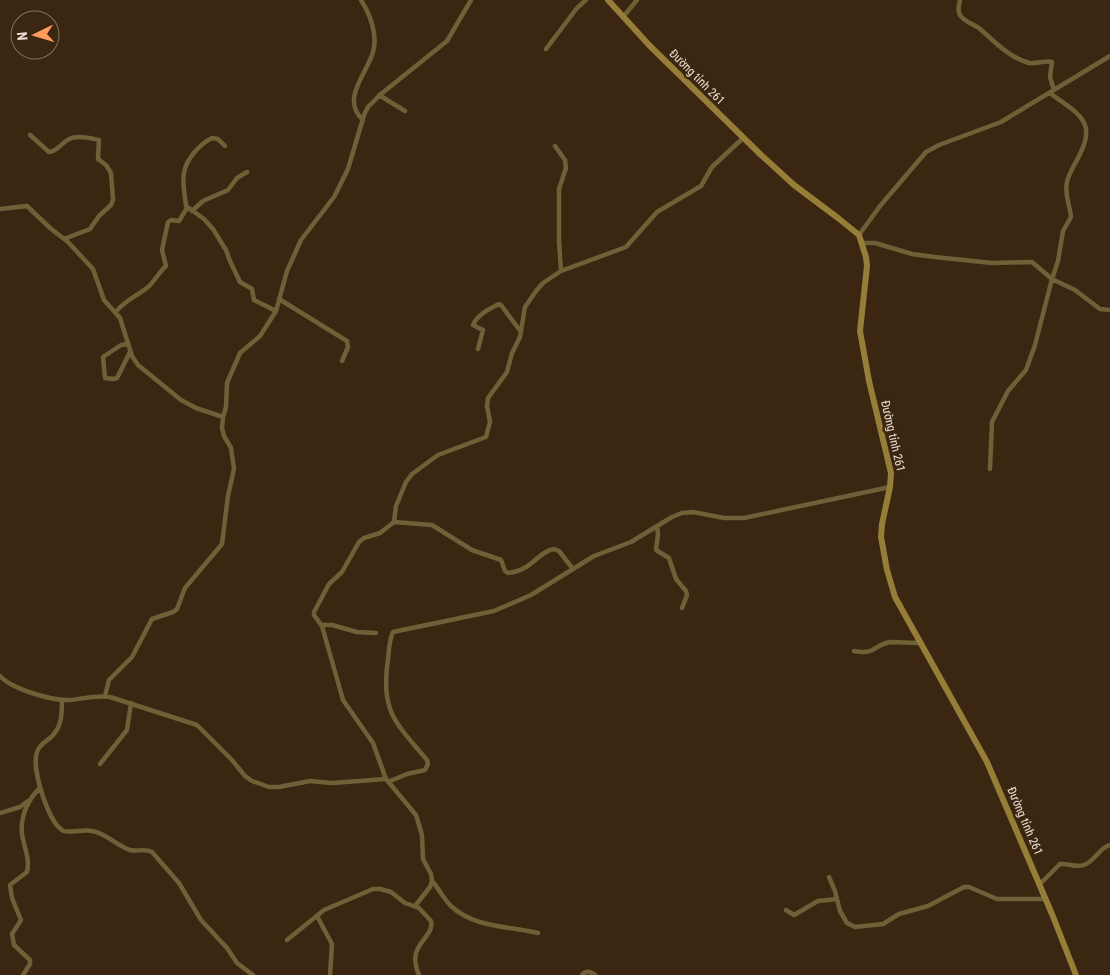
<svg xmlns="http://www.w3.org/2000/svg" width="1110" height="975" font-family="'Roboto Condensed',sans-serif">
<rect width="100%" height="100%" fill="#3b2612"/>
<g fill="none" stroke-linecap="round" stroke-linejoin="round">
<path stroke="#706037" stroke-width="4.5" d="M361,0c9,14 17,35 12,52 -6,22 -33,47 -10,68
M960,0c-1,5 -3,10 0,15 3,6 13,9 19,13 15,13 29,29 50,35 8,1 16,-3 23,-1l-2,15 4,13
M623,17l14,-17
M546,49l31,-41 9,-8
M379,95l26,16
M30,135l19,17c7,0 11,-7 17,-11 9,-7 23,-3 33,-1l-1,19 8,6 5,8 2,27 -2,5 -12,11 -9,13 -26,10
M225,146l-7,-7 -6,-1c-12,6 -26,21 -28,35 -2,10 1,22 2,33l18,13 9,10 13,21 4,11 10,21 12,7 2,11 22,11
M555,146l10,14 1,8 -7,21v52l2,30
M0,209l27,-3 23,22 18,14 25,27 11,31 16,18 12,38 6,9 43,35 15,8 27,9
M192,211l11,-10 25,-11 9,-12 10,-6
M859,235l21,-29 46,-54 13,-7 62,-23 109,-66
M862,243h13l37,11 23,3 57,6 40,-1 20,17 23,11 25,19 10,1
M279,299l68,42 1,6 -6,14
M116,312c8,-11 21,-16 32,-25 7,-6 11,-15 18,-21l-4,-16 6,-28 3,-2 8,1 8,-13
M128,344l-7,1 -18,12 2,21 8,1 4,-1 13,-26
M478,349l5,-19 -10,-5c4,-10 16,-16 26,-21l2,1 20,27
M990,469l2,-47 16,-31 18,-21 9,-25 17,-66 6,-18 5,-30 8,-14c-1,-12 -7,-22 -4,-35 2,-10 9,-19 13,-28 18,-35 -6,-42 -30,-61
M394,522l38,3 40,25 29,10 4,11 3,2c24,-2 29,-21 46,-24l5,2 14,18
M657,526l1,8 -2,16 13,8 7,21 10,12 1,4 -5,13
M321,625h11l25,7 19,1
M854,651c24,4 18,-6 36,-9l30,1
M0,676c12,13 52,25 70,24 13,-1 26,-5 40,-3l87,28 35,35 13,16 7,5 17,6h10l31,-6 22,2 54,-4
M105,696l4,-16 23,-23 20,-38 21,-7 4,-3 8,-21 37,-44 6,-48 6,-27 -3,-21 -7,-12 -2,-8 1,-11 3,-10 1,-24 13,-30 20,-17 16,-25 11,-40 14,-31 33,-43 14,-28 16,-54 4,-8 13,-13 66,-53 24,-41
M62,700c0,14 0,28 -12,38 -5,4 -11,7 -13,14 -6,16 11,69 25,78 4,4 23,-1 30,1 14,2 25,15 38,19 7,2 15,-2 22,2l27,31 22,37 26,28 10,15 16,12
M100,764l27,-34 4,-27
M388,782l19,-8 18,-4 3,-6 -1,-4c-31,-37 -47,-48 -39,-101 1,-8 1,-19 5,-27l101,-21 37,-16 63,-39 37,-14 41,-25 10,-4 11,-1 31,6h20l146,-31
M0,813l20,-6 8,-6
M829,877l6,14 5,20 7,12 8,4 28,-3 16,-10 29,-8 36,-19h5l28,12h49
M432,881c7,8 12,18 19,25 23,22 58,20 87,27
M1040,884l20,-20c8,-1 17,4 24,1 11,-4 15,-17 26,-20
M415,906l15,-19 2,-6 -1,-7 -8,-15 -1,-24 -6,-20 -30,-36 -13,-36 -30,-43 -21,-74 -8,-11v-3l15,-28 13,-12 17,-30 5,-4 16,-5 14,-11 2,-16 10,-24 6,-8 26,-19 48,-18 4,-15 -3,-16 1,-8 19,-26 5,-19 8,-16 5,-30 11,-16 7,-8 18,-12 65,-24 31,-35 44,-26 11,-19 31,-29
M786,910l8,5 24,-14 19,-2
M317,916l15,28 -2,31
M287,940l37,-30 49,-21h7l11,3 14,11 14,5 12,13c4,18 -26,22 -12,54
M23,975l7,-11v-4l-16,-15 -2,-11 9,-14 -9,-22 -2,-13 17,-13c3,-15 -3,-24 -5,-38 -2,-17 6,-35 18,-46
M582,975c4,-5 9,-3 13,0"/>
<path stroke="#967d38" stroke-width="6" d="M608,0l41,45 110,108 35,32 44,33 21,17 7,22 1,9 -7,65 9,50 22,92 -1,14 -8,37 -1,13 6,33 8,27 92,165 65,152 24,61"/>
</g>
<g text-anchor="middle" stroke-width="5" stroke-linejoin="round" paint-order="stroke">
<g font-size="12" fill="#eddfd3" stroke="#3b2612">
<text transform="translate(697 77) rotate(45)" y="4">Đường tỉnh 261</text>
<text transform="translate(893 436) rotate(77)" y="4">Đường tỉnh 261</text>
<text transform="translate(1025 821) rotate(67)" y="4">Đường tỉnh 261</text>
</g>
</g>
<g transform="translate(35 35) rotate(265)"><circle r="24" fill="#3b2612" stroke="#82705f"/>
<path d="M0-4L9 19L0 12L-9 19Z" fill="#ff9b5b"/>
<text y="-8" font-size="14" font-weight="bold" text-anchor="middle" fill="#eddfd3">N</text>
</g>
</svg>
